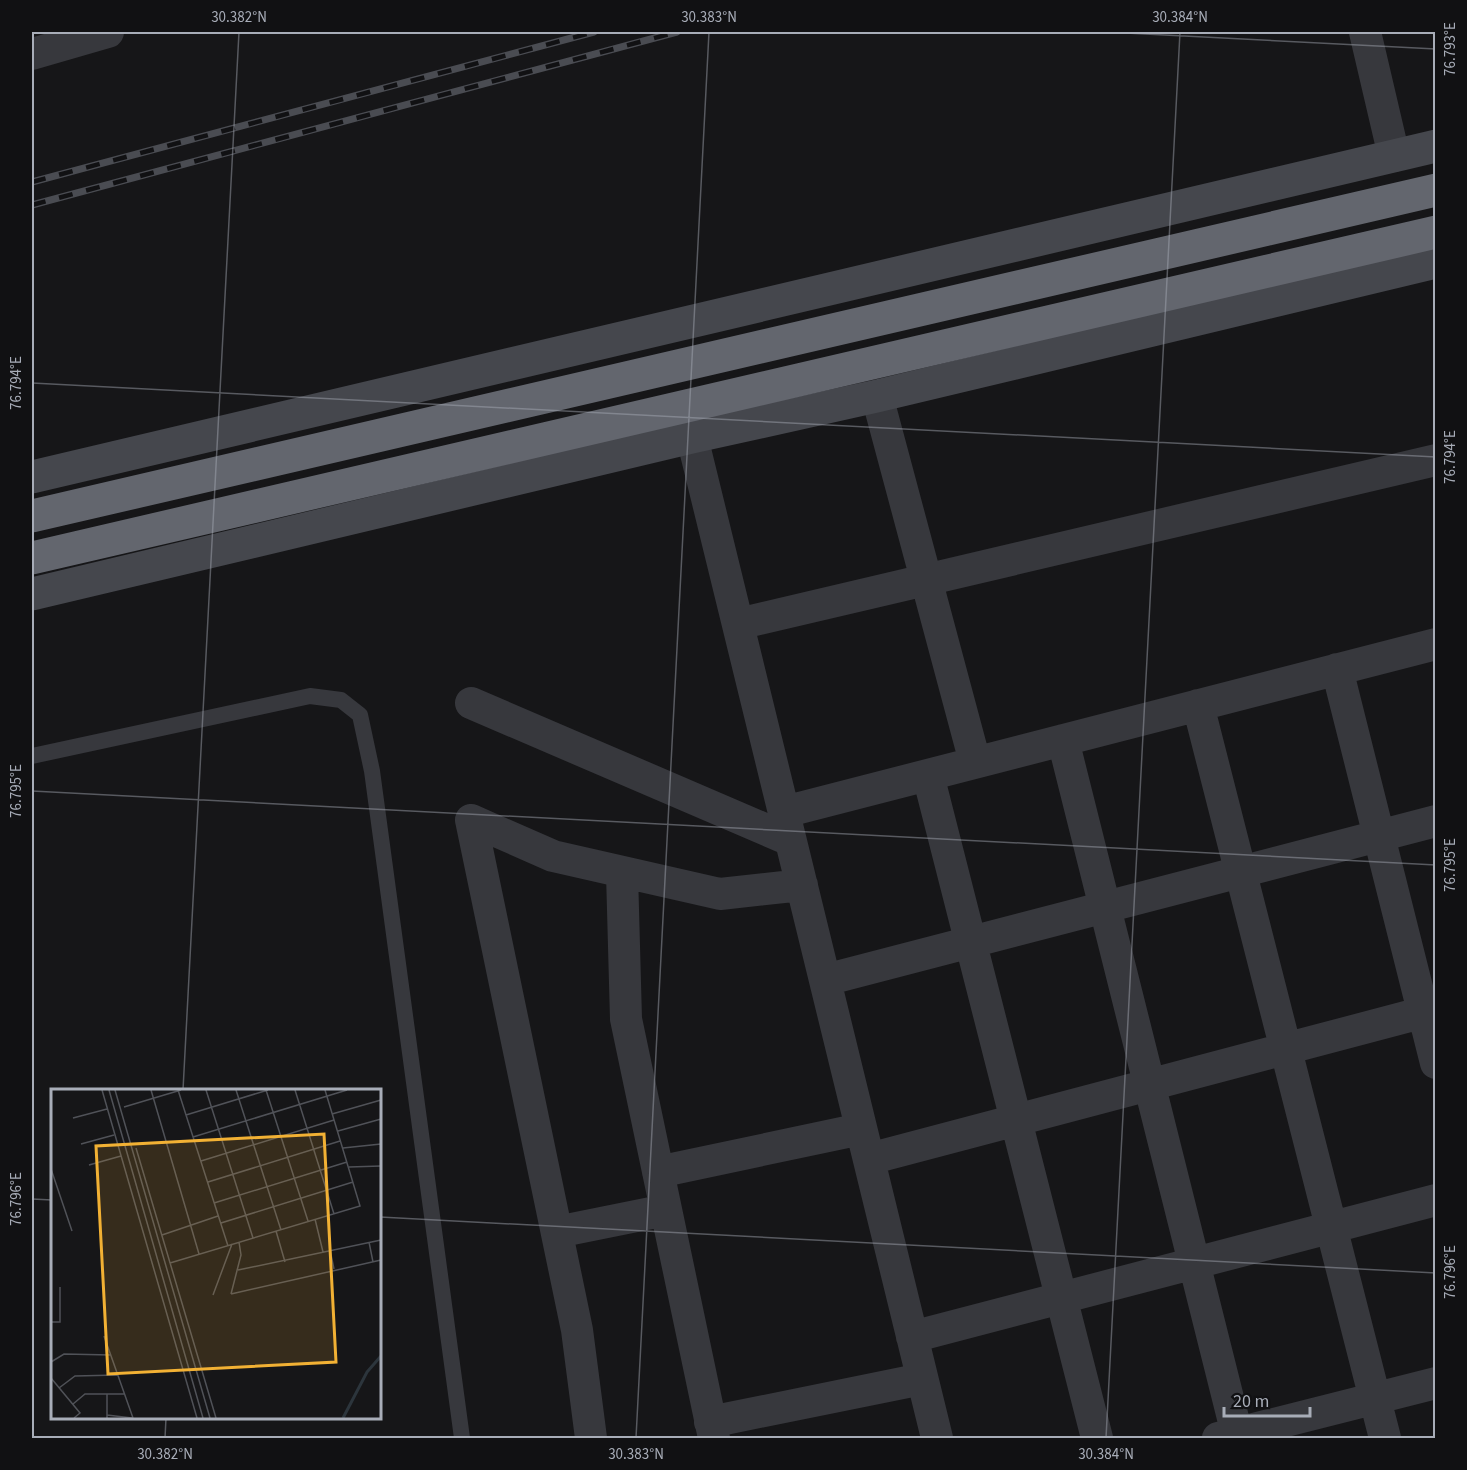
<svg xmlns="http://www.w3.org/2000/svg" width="1467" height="1470" font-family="'Source Sans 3',sans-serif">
<rect width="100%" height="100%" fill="#161618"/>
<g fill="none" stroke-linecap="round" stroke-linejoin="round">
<path stroke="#37383d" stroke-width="16" d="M32,756l278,-60 31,4 19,15 12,56 90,667"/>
<path stroke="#37383d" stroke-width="32" d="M1365,32l29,124
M32,54l76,-22
M877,396l98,366
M692,437l245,1001
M738,624l698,-164
M1337,669l99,394
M471,703l319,137
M1198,705l187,733
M1063,740l175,698
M928,775l169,663
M784,812l652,-168
M471,820l106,510 14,108
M471,820l82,36 167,38 82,-9
M622,873l4,146 88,419
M825,980l611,-159
M869,1159l567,-150
M658,1172l203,-43
M557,1232l109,-22
M912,1337l524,-137
M710,1422l212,-43
M1218,1438l218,-55"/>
<path stroke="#45474d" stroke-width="33" d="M32,477l1404,-331
M32,594l660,-157 185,-41 559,-134"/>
<path stroke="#63666e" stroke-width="33" d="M32,516l1404,-326
M32,558l1404,-326"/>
<defs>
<path id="rail" d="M32,182l562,-150
M32,205l645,-173"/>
</defs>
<use href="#rail" stroke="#4a4c52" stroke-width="7"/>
<use href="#rail" stroke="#111113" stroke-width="4.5" stroke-dasharray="14" stroke-linecap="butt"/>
</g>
<path fill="none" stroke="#a8adb8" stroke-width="1.5" stroke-opacity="0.45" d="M1106,32l330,17M32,383l1404,74M32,791l1404,74M183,1090l56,-1058M32,1199l20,1M380,1217l1056,56M165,1438l1,-20M636,1438l73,-1406M1106,1438l74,-1406"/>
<g transform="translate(51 1089)">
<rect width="330" height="330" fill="#161618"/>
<path fill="none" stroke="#2c353c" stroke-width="3" d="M292,329l24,-46 14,-16"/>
<path fill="none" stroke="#505258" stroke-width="1.5" d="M51,1l95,328M58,1l94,328M64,1l95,328M100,1l48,164M127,1l50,156M155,1l47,148M185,1l45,140M215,1l42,131M244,1l39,124M73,18l57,-17M281,25l49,-14M135,26l82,-25M22,29l34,-9M287,42l43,-12M142,48l154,-47M30,55l33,-9M85,59l80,270M292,59l38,-4M150,72l133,-41M38,76l32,-9M298,78l32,-1M0,80l21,62M157,93l132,-41M163,114l133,-41M264,130l8,33M170,134l132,-41M225,142l9,31M111,146l56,-19M318,153l4,20M279,161l4,19M119,174l190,-57 -35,-116M187,181l143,-30M180,205l150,-34M180,205l10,-39 -2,-13M162,206l19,-51M0,233h9v-35M53,247l29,82M0,273l13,-8 47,1M0,289l29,35 -6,5M8,299l16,-12 43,-1M22,315l12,-10h40M56,326l25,3M56,329v-24"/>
<path fill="#f2b134" fill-opacity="0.15" stroke="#f2b134" stroke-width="3" d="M273,45l12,228 -228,12 -12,-228z"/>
<rect width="330" height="330" fill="none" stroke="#a8adb8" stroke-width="3"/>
</g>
<rect width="1467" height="1470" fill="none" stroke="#111113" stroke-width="66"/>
<path d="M1224 1407v9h86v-9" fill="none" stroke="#a8adb8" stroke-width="3"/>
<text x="1233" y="1407" font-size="18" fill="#a8adb8" stroke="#111113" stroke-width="4.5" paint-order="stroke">20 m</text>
<rect x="33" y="33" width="1401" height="1404" fill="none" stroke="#a8adb8" stroke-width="2"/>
<g font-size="15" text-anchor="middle" fill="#a8adb8">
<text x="239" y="22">30.382°N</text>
<text x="709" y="22">30.383°N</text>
<text x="1180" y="22">30.384°N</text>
<text transform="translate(1450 49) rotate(-90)" y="5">76.793°E</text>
<text transform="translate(16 383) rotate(-90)" y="5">76.794°E</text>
<text transform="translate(1450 457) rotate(-90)" y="5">76.794°E</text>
<text transform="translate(16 791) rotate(-90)" y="5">76.795°E</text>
<text transform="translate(1450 865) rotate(-90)" y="5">76.795°E</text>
<text transform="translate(16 1199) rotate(-90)" y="5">76.796°E</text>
<text transform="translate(1450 1272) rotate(-90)" y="5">76.796°E</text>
<text x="165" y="1459">30.382°N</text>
<text x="636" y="1459">30.383°N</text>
<text x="1106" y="1459">30.384°N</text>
</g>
</svg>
